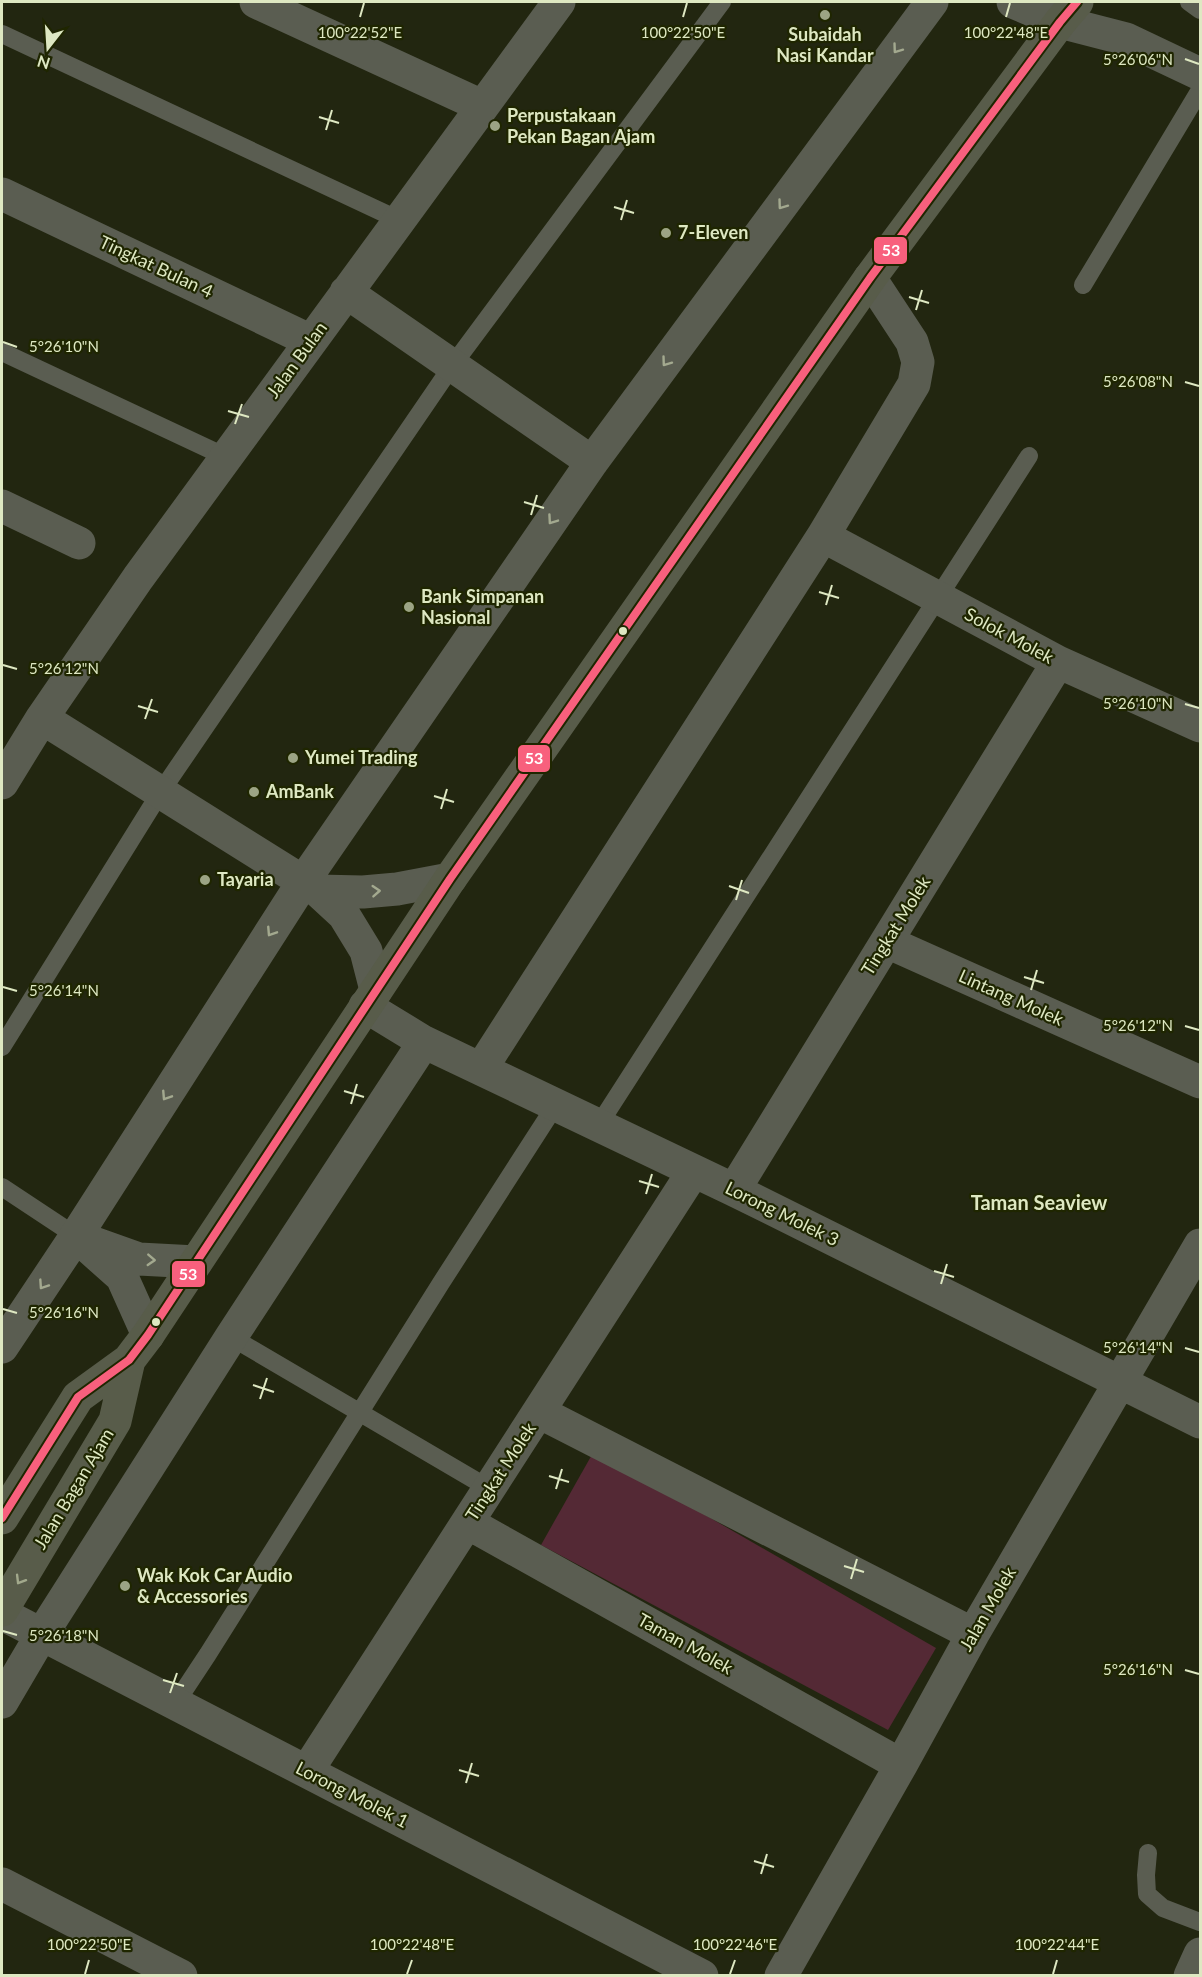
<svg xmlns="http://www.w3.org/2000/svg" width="1202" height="1977" font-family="Lato,sans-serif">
<rect width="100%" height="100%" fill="#222610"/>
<path fill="#542935" d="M594,1451l342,197 -48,82 -347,-185z"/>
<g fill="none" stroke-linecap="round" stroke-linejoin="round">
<path stroke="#5a5d51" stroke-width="18" d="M1189,2l11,8
M2,34l397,186
M1083,285l117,-195
M2,352l224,105
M2,1047l158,-254 292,-427 270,-364
M598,1126l431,-670
M2,1187l74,49
M231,1337l259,152
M175,1704l33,-50 233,-371 114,-177
M1148,1853l-2,22 1,19 16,14 37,14"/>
<path stroke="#5a5d51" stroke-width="33" d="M256,2l226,104
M1060,22l66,17 74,35
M2,194l309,147
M346,292l246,170
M2,506l77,37
M823,536l235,126 142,64
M42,718l276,173 26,24 22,36 10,39
M2,783l40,-65 96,-140 421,-576
M318,891l45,1 34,-3 53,-10
M887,942l313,140
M365,1006l59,36 310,148 466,232
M481,1069l342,-533 91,-152 4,-22 -6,-20 -42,-64
M734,1190l324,-528
M76,1236l46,41 26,58
M94,1243l45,16 57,3
M2,1347l74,-111 227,-354 289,-420 340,-460
M539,1412l434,222
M468,1523l433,242
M2,1614l700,362
M2,1702l40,-68 189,-297 193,-295
M307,1771l386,-599
M2,1884l179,92
M781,1976l120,-211 72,-131 227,-389
M1190,1976l10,-22"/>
<path stroke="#5a5d51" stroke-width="33" d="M1013,2l47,20"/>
<path stroke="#585c4a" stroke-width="33" d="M2,1518l76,-121 51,-37 19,-25 302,-456 420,-601 190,-256 17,-20
M2,1610l113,-189 14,-61"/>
<defs>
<path id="bus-1" d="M2,1518l76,-121 51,-37 19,-25 302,-456 420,-601 190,-256 17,-20"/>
</defs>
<use href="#bus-1" stroke="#1f2600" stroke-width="12"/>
<use href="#bus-1" stroke="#f8607d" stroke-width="8"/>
</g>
<defs><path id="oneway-chevron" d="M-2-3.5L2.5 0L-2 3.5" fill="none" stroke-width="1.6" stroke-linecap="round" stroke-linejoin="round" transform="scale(1.5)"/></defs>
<g stroke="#a3a98f">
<use href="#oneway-chevron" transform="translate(897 49) rotate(126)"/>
<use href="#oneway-chevron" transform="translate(782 205) rotate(126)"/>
<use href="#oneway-chevron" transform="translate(666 362) rotate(126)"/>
<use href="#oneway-chevron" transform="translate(552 520) rotate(125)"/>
<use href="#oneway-chevron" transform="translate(376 891) rotate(-4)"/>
<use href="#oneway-chevron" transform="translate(271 932) rotate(123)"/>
<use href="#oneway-chevron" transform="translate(166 1096) rotate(123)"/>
<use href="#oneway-chevron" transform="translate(151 1260) rotate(3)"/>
<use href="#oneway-chevron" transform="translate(43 1285) rotate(124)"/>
</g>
<use stroke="#a2a98c" href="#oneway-chevron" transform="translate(20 1580) rotate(121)"/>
<path fill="none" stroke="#dee8c2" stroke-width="2" d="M360,17l4,-14M683,17l4,-14M1006,17l4,-14M1185,59l14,5M319,117l20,6M326,130l6,-20M614,207l20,6M621,220l6,-20M909,297l20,6M916,310l6,-20M3,342l14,5M1185,382l14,4M228,411l21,6M235,424l7,-20M524,502l20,6M531,515l6,-20M819,592l20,6M826,605l6,-20M3,665l14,4M1185,704l14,4M138,706l20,6M145,719l7,-20M434,796l20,6M441,809l6,-20M729,886l20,7M736,900l6,-20M1024,977l20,6M3,987l14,4M1031,990l6,-20M1185,1026l14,4M344,1091l20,6M351,1104l6,-20M639,1181l20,6M646,1194l6,-20M934,1271l20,6M941,1284l6,-20M3,1309l14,4M1185,1348l14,4M253,1385l21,7M260,1399l7,-21M549,1476l20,6M556,1489l6,-20M844,1566l20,6M851,1579l6,-20M3,1631l14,4M1185,1670l14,4M163,1680l21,6M170,1693l7,-20M459,1770l20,6M466,1783l6,-20M754,1861l20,6M761,1874l6,-20M85,1974l4,-14M407,1974l5,-14M730,1974l5,-14M1053,1974l4,-14"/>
<g fill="#9ca484" stroke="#1f2600" stroke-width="2">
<circle cx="825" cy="15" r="6"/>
<circle cx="495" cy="126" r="6"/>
<circle cx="666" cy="233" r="6"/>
<circle cx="409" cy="607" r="6"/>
<circle cx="293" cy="758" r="6"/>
<circle cx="254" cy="792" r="6"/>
<circle cx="205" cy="880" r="6"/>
<circle cx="125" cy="1586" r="6"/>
</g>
<g fill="#dee8c2" stroke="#1f2600" stroke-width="2">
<circle cx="623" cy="631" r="5"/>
<circle cx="156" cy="1322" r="5"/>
</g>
<g text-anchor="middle" stroke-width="4.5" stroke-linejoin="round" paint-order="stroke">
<g font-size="18" font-weight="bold" fill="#dee8c2" stroke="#1f2600" text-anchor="start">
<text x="825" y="41" text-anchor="middle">Subaidah<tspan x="825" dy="21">Nasi Kandar</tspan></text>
<text x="507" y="122">Perpustakaan<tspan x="507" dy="21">Pekan Bagan Ajam</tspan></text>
<text x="678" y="239">7-Eleven</text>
<text x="421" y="603">Bank Simpanan<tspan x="421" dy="21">Nasional</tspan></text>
<text x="305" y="764">Yumei Trading</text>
<text x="266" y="798">AmBank</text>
<text x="217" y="886">Tayaria</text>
<text x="137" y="1582">Wak Kok Car Audio<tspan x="137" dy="21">&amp; Accessories</tspan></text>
</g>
<g font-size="18" fill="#dee8c2" stroke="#1f2600">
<text transform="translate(156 267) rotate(25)" y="6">Tingkat Bulan 4</text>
<text transform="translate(297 360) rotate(-54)" y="6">Jalan Bulan</text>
<text transform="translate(1009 636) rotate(28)" y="6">Solok Molek</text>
<text transform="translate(896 926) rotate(-58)" y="6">Tingkat Molek</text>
<text transform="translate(1011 998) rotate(24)" y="6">Lintang Molek</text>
<text transform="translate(782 1214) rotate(26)" y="6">Lorong Molek 3</text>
<text transform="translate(501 1472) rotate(-57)" y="6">Tingkat Molek</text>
<text transform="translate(74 1489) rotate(-59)" y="6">Jalan Bagan Ajam</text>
<text transform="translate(988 1609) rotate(-60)" y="6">Jalan Molek</text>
<text transform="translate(685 1644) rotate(29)" y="6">Taman Molek</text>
<text transform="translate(352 1795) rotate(27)" y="6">Lorong Molek 1</text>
</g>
<g font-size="20" font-weight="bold" fill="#dee8c2" stroke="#1f2600">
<text x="1039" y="1210">Taman Seaview</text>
</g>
</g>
<g font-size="15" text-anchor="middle" fill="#dee8c2" stroke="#1f2600" stroke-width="4.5" stroke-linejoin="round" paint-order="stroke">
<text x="360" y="38">100°22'52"E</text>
<text x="683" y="38">100°22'50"E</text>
<text x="1006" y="38">100°22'48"E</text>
<text x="1138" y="65">5°26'06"N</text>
<text x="64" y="352">5°26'10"N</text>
<text x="1138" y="387">5°26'08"N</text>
<text x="64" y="674">5°26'12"N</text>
<text x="1138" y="709">5°26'10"N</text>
<text x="64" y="996">5°26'14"N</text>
<text x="1138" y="1031">5°26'12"N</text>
<text x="64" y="1318">5°26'16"N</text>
<text x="1138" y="1353">5°26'14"N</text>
<text x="64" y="1641">5°26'18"N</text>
<text x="1138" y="1675">5°26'16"N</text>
<text x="89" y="1950">100°22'50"E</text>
<text x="412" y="1950">100°22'48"E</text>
<text x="735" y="1950">100°22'46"E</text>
<text x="1057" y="1950">100°22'44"E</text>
</g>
<g stroke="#1f2600" stroke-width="2">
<rect x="873" y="236" width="35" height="29" rx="6" fill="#f8607d"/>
<rect x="517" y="744" width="34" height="29" rx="6" fill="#f8607d"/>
<rect x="171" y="1260" width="35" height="28" rx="6" fill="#f8607d"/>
</g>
<g font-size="16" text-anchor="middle" font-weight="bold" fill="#fff">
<text x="891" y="256">53</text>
<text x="534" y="764">53</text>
<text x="188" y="1280">53</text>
</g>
<rect width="1202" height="1977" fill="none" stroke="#dee8c2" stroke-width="6"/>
<g transform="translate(48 48) rotate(197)" stroke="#1f2600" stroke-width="4.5" paint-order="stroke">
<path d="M0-4.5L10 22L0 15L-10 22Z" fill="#dee8c2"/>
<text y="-9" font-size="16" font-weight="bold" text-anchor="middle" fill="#dee8c2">N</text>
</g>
</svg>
